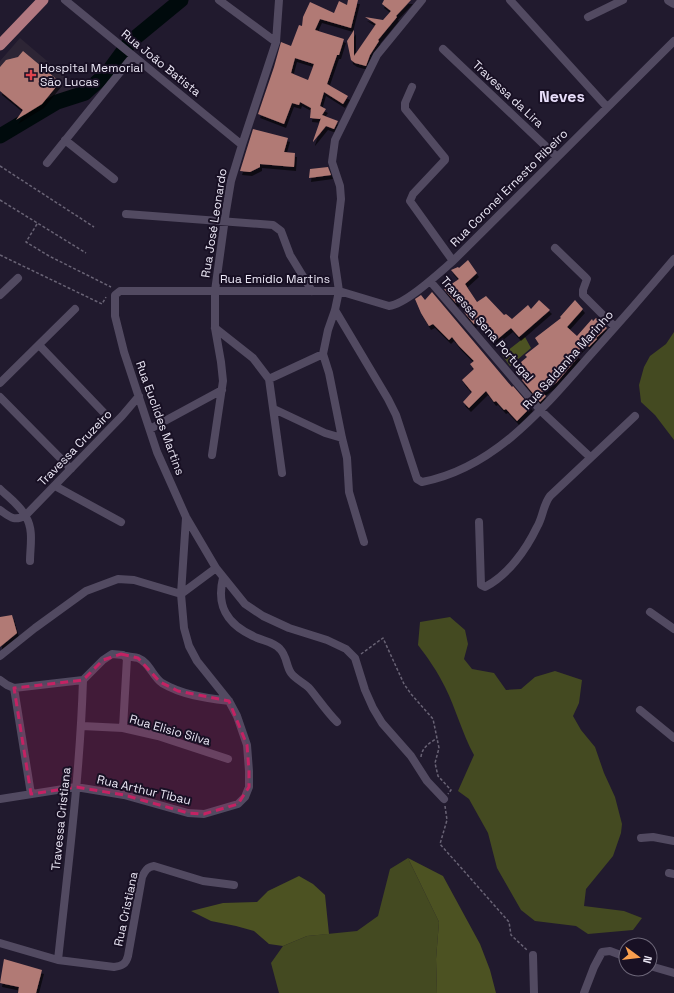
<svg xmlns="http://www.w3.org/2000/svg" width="674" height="993" font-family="'Space Grotesk',sans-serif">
<defs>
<filter id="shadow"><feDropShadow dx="2" dy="4" stdDeviation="0" flood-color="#0009"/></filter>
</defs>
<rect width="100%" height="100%" fill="#211a2e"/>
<path fill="#2d2535" d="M20,38l60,51 -27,7 -31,20 -2,-2 3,-4 -23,-19v-30z"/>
<path fill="#444a21" d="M674,332v108l-19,-25 -14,-13 -2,-17 5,-18 6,-11 16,-12z
M450,617l15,13 3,14 -4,15 8,10 22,4 12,17 15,-1 14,-12 20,-6 27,9 -3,23 -6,13 8,14 14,17 9,26 11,24 7,27 -1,9 -8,23 -27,33 -2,17 40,5 18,7 -9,12 -45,4 -12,-8 -41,-5 -14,-11 -24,-42 -9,-35 -19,-34 -11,-8 16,-36c-12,-22 -18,-46 -29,-68 -8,-16 -17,-29 -27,-42l2,-23z
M408,858l31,64 -3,37 1,34h-158l-8,-30 12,-17 24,-10 50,-5 21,-15 12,-47z"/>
<path fill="#4c5222" d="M525,337l6,11 -21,18 -8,-11z
M408,858l35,18 37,68 10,26 6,23h-59l-1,-34 3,-37z
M299,876l14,8 12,11 4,39 -22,2 -24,10 -14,-2 -15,-13 -18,-5 -25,-5 -20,-10 32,-8 34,-1 11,-11z"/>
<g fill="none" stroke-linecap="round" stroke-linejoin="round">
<path stroke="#000a0c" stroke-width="15" d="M0,136l57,-34 28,-9 23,-21 22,-30 51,-42"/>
</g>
<path fill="#b17a75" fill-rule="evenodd" filter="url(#shadow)" d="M348,0h10l-7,28 -31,-9 -5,11 29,9 -5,16h-2l-10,29 21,12 -5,8 -19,-12 -4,14 6,3 -4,6 16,6 -4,8 -8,-3 -13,16v-1l8,-23 -1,1 -10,-1 1,-10 -11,-6 -1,3 -7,-2 -8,21 -26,-10 16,-47 7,-25 10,4 8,-21 3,1 1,-9 7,-15 24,11 5,-12 8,4zM295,58l19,6 -6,16 -17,-7z
M384,0h27l-15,16 1,1 -19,23 1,1 -9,14 -4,11 -11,-3 -4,-3 -4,-19 7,-11v26l22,-32 -11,-7 18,3 8,-9 -9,-7z
M23,51l37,31 -18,22 -26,16 7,-10 -23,-19v-24l6,-7 12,-3z
M253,129l35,9 -4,14 11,1 -1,14 -34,-3v3l-10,5 -10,-1z
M328,167l3,8 -22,3 1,-9z
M468,260l9,13 -12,11 12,18 9,-6 18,19 2,-1 6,5 16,-14 3,4 8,-9 11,10 -31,27 -8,-9 -18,15 -17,-21 -2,2 -10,-12 1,-1 -7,-9 -2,1 -12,-14 15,-10 -8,-9 7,-3 1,1z
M432,292l80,95 1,-1 18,21 -14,14 -11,-12 -2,1 -8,-9 -2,1 -8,-11 -17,17 -6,-6 9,-10 -10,-12 12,-11 -4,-5 4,-3 -15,-15 -7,-9 -3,3 -16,-16 -4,2 -8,-13 -6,-14 6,-4 4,5z
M575,300l8,9 -16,18 10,9 15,-17 1,2 3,-3 11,10 -11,10 1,1 -8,8 -3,-4 -10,10 3,3 -22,26 -15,11 4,3 -6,6 -18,-22 1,-1 -9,-11 13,-11 -2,-2 14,-11 -4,-6 26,-20 -1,-1z
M12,615l5,18 -17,14v-30z
M4,959l38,11 -6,23h-18l1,-6 -19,-4z"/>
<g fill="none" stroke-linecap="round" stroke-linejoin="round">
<path stroke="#696375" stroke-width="1.5" stroke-dasharray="3 2" stroke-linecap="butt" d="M0,166l94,61
M0,200l86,53
M37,224l-11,18 23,14 62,31
M0,255l102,49 4,-7
M361,654l22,-16 21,46 7,10 22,25 6,29 -4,15 3,13 13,14 -3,4
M421,757c1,-10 9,-14 16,-19
M445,806l2,14 -7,24 69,78 2,13 16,15"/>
<path stroke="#524a61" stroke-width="8" d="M65,0l177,145
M219,0l57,42
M510,0l97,107
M588,17l35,-17
M443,49l114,108
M412,87l-7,16v6l40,49v2l-32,34 -3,7 43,60
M65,140l49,39
M47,163l86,-107
M126,214l147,11 8,6 9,24 22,36
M555,248l30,29 2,2 -4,11v5l32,32
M430,281l111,130 49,46
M0,295l18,-17
M335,310l53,89 8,16 21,64 5,3c74,-14 123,-76 170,-129 28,-31 55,-62 82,-94
M215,328l38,30 16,21 13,94
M39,345l68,71
M269,379l54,-25
M0,383l75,-74
M0,397l71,72
M274,409l51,24 17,5
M150,429l72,-39
M212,455l11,-74 -2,-19 -6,-34v-37l11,-80 5,-30 11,-36 34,-103 3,-42
M55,486l66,36
M0,489c8,8 21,17 26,28 8,13 4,30 4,44
M0,510c10,7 14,12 26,5l96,-99 17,-20
M479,522l2,63 4,2c23,-12 41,-37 52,-60 6,-10 6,-22 13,-31l85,-80
M364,542l-15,-50 -2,-34 -5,-20 -13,-65 -6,-19 5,-24 7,-20 4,-19 -5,-34 7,-58 -1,-13 -8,-24 3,-22 42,-85 45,-55
M223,578c-7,28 4,46 30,58 9,5 20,5 27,13 7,7 6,17 11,24 5,7 14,10 19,16 9,11 17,23 27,33
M650,612l24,17
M0,656l35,-28 51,-37 32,-12 16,1 47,14 35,-26
M126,656c4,1 9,1 12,2 11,4 15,19 24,25 20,12 44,15 67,18
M0,680l7,5 7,3 69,-8 20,-20 9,-6 11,1 4,3 -4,70
M14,688l17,106
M640,710l34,28
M82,726l41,2 35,8 70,23
M0,799l76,-12 48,8 64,18 16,1 34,-10 7,-7 4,-10v-16l-2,-26 -10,-29 -8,-15 -32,-40 -8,-15 -5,-18 -3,-34 5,-76
M444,799l-17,-18 -16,-25 -29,-33 -9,-15 -8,-18 -10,-32 -9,-9 -19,-9 -38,-12 -26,-12 -18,-12 -29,-36 -30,-51 -29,-65 -33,-100 -9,-36v-21l5,-4h219l50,15c17,-2 50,-33 64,-45l221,-220
M641,838l12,-1 21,4
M669,873l5,1
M0,943l58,17 56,7c8,-1 12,-3 14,-11l14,-79c3,-6 5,-10 12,-11l49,15 31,4
M533,955l1,38
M58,960c10,-93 22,-186 25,-280
M650,966l24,7
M584,993l10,-26 8,-15 8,-1 16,6"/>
<path stroke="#524a61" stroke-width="10" d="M669,0l5,3"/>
<path stroke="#b17880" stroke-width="11" d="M0,45l43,-45"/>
</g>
<path fill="#c42263" fill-opacity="0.2" stroke="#c42263" stroke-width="3" stroke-dasharray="8 5" stroke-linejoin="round" d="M121,654l17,4 22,24 18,9 51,10 18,44 2,26v16l-11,17 -34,10 -16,-1 -64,-18 -48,-8 -45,7 -17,-106 69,-8 20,-20z"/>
<path fill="#e0444e" stroke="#181024" stroke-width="1.5" d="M29 69h4v4h4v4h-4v4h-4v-4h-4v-4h4z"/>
<g text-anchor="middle" stroke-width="4" stroke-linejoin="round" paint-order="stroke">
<g font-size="12" fill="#ebe7f5" stroke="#181024">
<text transform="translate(161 63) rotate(39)" y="4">Rua João Batista</text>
<text transform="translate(508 94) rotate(43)" y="4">Travessa da Lira</text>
<text transform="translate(509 188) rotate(-45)" y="4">Rua Coronel Ernesto Ribeiro</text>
<text transform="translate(214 223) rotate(-81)" y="4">Rua José Leonardo</text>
<text x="275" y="283">Rua Emídio Martins</text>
<text transform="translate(487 329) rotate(49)" y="4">Travessa Sena Portugal</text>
<text transform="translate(568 360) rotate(-48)" y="4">Rua Saldanha Marinho</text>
<text transform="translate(160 418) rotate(70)" y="4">Rua Euclides Martins</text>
<text transform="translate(75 448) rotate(-46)" y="4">Travessa Cruzeiro</text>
<text transform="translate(170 730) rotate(16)" y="4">Rua Elisio Silva</text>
<text transform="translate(144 790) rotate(13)" y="4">Rua Arthur Tibau</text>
<text transform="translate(61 819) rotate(-84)" y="4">Travessa Cristiana</text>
<text transform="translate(126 909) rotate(-78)" y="4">Rua Cristiana</text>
</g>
<g font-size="12" fill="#ebe7f5" stroke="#181024" text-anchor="start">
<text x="40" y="72">Hospital Memorial<tspan x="40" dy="14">São Lucas</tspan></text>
</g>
<g font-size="16" font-weight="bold" fill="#e9dffb" stroke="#181024">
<text x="562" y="102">Neves</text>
</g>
</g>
<g transform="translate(638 957) rotate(105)"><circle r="19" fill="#181024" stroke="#6c6678"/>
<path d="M0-3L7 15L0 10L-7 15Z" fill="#fa9f4e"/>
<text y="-6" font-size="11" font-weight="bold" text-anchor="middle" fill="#ebe7f5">N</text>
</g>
</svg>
